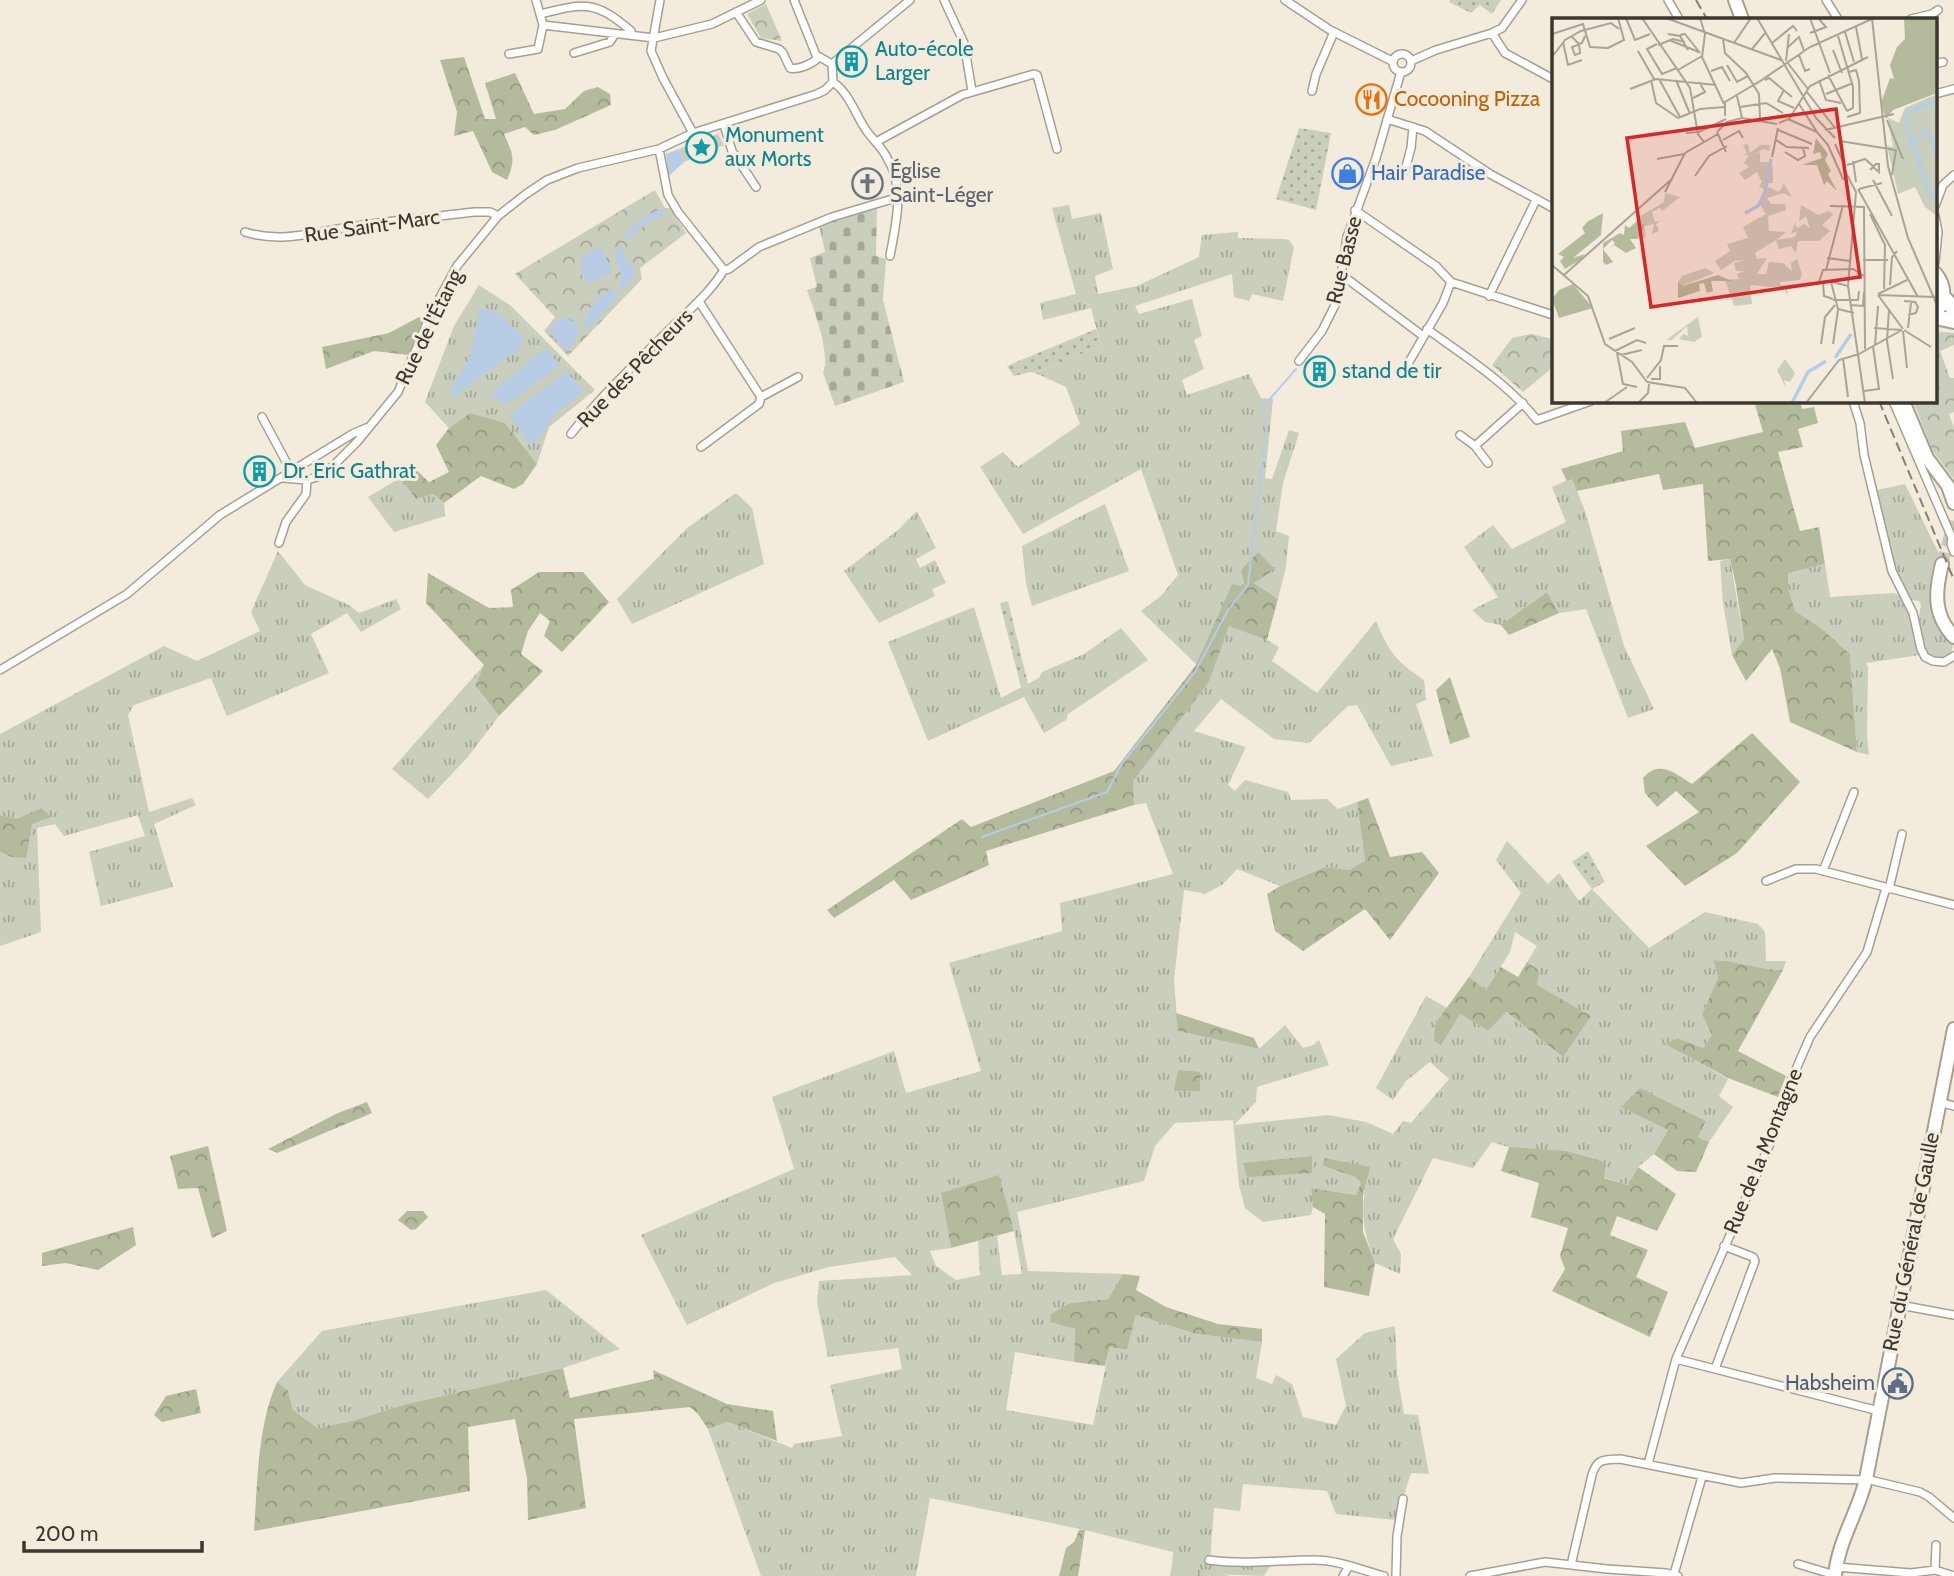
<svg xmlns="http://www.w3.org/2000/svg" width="1954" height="1576" font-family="Cabin,sans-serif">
<defs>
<pattern id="grass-tufts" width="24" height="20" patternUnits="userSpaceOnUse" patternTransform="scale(1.75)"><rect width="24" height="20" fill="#cacebc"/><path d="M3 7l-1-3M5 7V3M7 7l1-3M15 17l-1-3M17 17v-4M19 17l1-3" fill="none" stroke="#a5a899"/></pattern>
<pattern id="forest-crowns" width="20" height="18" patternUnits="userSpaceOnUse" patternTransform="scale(1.75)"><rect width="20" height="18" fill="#b4bb9d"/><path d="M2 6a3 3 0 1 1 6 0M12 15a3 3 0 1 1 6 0" fill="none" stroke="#949981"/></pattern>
<pattern id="wetland-marsh" width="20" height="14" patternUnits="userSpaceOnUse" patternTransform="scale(1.75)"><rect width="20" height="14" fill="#cacebc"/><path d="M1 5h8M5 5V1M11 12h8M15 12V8" fill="none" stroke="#a5a899"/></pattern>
<pattern id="cemetery-stones" width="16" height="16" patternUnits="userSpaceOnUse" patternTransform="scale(1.75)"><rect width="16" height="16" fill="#cacebc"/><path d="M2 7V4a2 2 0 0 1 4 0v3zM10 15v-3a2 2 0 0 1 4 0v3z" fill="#a5a899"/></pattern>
<pattern id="park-crowns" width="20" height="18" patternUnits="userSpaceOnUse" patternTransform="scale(1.75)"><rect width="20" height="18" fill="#cacebc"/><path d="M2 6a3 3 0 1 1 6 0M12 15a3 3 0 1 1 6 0" fill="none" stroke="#a5a899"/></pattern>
<pattern id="garden-dots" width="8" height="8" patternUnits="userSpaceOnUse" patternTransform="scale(1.75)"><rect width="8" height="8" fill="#cacebc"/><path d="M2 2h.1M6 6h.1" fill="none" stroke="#a5a899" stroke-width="1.8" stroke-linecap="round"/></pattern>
</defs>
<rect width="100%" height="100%" fill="#f3ebdc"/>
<path fill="url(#grass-tufts)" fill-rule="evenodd" d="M1069,205l3,14 29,-6 12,56 -18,7 3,18 39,-8 62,-29 3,-22 36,-3v6l45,1 6,1 5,7 -11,54 -31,-7 -3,7 -15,-4 -2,-23 -97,32 4,8 53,-15 10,37 -8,4 10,29 -22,11 5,15 62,-21 12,24 12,1 -8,79 7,1 17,-49 10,3 -16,50 -7,48 13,5 -3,31 -8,32 -24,-16 -9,4 -13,-2 -35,80 -56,-54 20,-15 17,-21 -37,-106 -118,65 -43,-67 23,-15 15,15 62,-43 -14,-37 -31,-14 66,-27 -10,-38 -48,12 -3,-17 36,-9 -24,-86z
M479,285l32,21 84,84 -46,37 -12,37 -32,-41 -35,-10 -21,15 -24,-26 29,-76z
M400,478l16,21 17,-5 11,9 1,13 -51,16 -26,-35z
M1572,478l13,33 39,135 30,63 -26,9 -42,-109 -27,4 -12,-21 -46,33 -16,-3 -13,-12 26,-13 -34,-50 29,-22 19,24 54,-27 -14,-35z
M1905,484l34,70 -2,11 -4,1c-4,17 -5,41 4,56 5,9 13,15 16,24l-3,9 -10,4c-23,-4 -23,-35 -19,-54l-2,-4 -8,-1c-23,-32 -26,-72 -34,-110z
M736,493l16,15 12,56 -132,60 -15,-25 70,-71z
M1105,504l24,67 -97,35 -6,-23 -4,-37z
M917,511l19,37 -20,11 4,9 15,-8 11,23 -14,6 3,7 -56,27 -35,-52 54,-41z
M278,551l27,34 44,20 10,8 37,-14 5,10 -40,23 -14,-19 -36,21 18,39 -102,43 -16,-38 -77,27 -6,10 21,97 43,-14 4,7 -42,19 19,63 -72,19 -12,-54 56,-16 -7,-21 -74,21 -9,-12 -18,4 4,104 -41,14v-94l11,5 30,-49 -24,12 -17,-5v-81l164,-88 33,15 63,-30 -9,-19z
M1730,559l14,82 -12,14 -9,-51 -3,-43z
M1825,564l5,33 64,-4 7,3 12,24 7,35 -54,8 2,4 -1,68 2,20 -12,-3 -7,-98 -29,-26 -26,-17 -7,-24 -1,-14z
M974,607l27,91 38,-20 3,-6 42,-18 37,-26 27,32 -80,54 -2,6 -22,13 -20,-36 -96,44 -40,-99z
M1376,621c14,33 19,39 48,59l2,20 -10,4 17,52 -42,10 -34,-61 -9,1 -39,37 -35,-4 -53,-40 -27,32 52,16 -18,38 7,6 10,-11 43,12 3,8 36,-1 11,10 19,-7 8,59 -16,9 -24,-3 -45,19 -43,-17 -15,16 -19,10v-2l-19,-3 -10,90 4,51 81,18 26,-24 18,23 10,-3 6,-5 10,25 -72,22 -1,15 -22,23 94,-10 38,7 27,12 10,-13 8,2 38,-44 -19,-17 -24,19 -13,19 -17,-12 50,-92 21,12 -12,16 5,20 20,-30 28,17 17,-19 58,45 -27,-72 3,-15 -12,-8 10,-16 -22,-14 -5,20 -24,39 -17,-14 52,-84 -25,-33 11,-19 41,43 11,-11 20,28 13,-12 57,59 56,-36 53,12 7,8 1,29h20l-3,9c-25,0 -46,-10 -70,-10l5,17 -16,38 10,20 -9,13 -25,-10 -12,6 62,35 -9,17 14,11 -24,35 -11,-5 8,-16 -66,-33 -18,19 46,23 -14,24 -16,13 -10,18 -136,-43 -19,26 -40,-10 -40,81 8,15 -1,20 -25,-11c-15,-39 -14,-55 -6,-96l-46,-1 32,11 6,6 -5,12 -45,-7 2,19 -2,8 -48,7 -18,-14 -6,-22 -6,-66 -58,3 -20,23 -11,35 -127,31 11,59 95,3 -15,25 -38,4 -20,19 25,7 -1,33 -59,-10 -9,58 87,15 17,-78 17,3 9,-35 60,19 66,8 -6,36 16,6 4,-9 16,9 11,33 33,8 10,-19 -10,-47 29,-26 30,-7 2,47 7,41 14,1 11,59 -18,-1 -15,47 -60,-6 -9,-23 -84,-7 -3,27 -26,-3 -4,51 60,7 -6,10 -54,-2 -38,-10 1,-12 -88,-22 -155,-32 -14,78h-155l-53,-147 19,-7 65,26 2,-4 48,-8 -12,-51 72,-16 -4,-21 -70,9 -11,-55 2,-21 93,-6 -17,-18 -66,10 -55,16 -87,42 -46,-90 153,-66 -22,-72 122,-46 12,42 75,-22 -32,-108 113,-32 -2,-28 113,-29 -27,-71 -12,2 -2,-24 77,-99 20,-57 38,15 12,7 -7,14 45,32zM941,1193l72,32 9,49 -20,1 -5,-39 -19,5 2,34 -24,5 -20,-14 -6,-15 21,-3z
M484,665l-9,20 24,31 -32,42 -39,41 -36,-30z
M546,1290l74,59 -57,19 -160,37 -51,16 -34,7 -25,-18 -5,-20 -11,-8 45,-51z"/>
<path fill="url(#forest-crowns)" d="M464,57l21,62h11l-11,-36 30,-10 19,41 31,-5 19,-18 14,-4 12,7 1,11 -56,25 -21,5 -9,-8 -21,7c9,21 12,24 3,46l-15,-8 -19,-41 -19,5 3,-24 -17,-52z
M419,317l5,3 -15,35 -35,-4 -48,18 -4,-22 67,-14z
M1754,401h46l2,8 12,-2 4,16 -20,6 5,18 -25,5 22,79 19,-4 6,37 -37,9v14l7,24 26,17 29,26 7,98 -67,-30 -10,-54 -8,-19 -26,32 -14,-26 12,-15 -8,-54 -6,-27 -22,2 -5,-77 -40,6 -4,-16 -82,17 -5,-12 -5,2 -6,-12 62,-18 -2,-20 64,-9 10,26 68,-16z
M470,413l35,10 32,41 -14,20 -9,5 -33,-13 -37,27 -11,-9 -17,5 -16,-21 13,-11 16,15 20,-10 -13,-27 13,-17z
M1258,552l17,17 -21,14 24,16 -11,41 -38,-14 -20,56 -76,99 1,24 -148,46 3,14 -78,35 -17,-20 -60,38 -7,-8 135,-91 9,8 143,-56 82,-106 36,-81 13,3 -4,-17z
M539,572h44l26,30 -47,50 -18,-16 6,-15 -10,-8 -12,18 -7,23 22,17 -44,45 -24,-31 9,-20 -58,-62 2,-30 61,35 24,-1 -2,-17z
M1547,592l12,21 -50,22 -8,-10z
M1450,677l20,60 -20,7 -14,-54z
M1752,733l48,49 -63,71 -52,33 -39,-40 53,-34 -23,-21 -19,16 -12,-14 -2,-15c16,-19 32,-5 49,6z
M1368,798l22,59 32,-5 17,21 -49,67 -25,-31 -62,42 -28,-20 -8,-37 13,-8 45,-19 24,3 16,-9 -8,-59z
M41,808l10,9 -19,7 -6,34 -15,-1 -11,-5v-37l17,4z
M1713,960c24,0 45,10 70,10l-45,81 48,25 -8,21 -50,-19 -63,-34 13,-6 25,10 9,-13 -10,-20 16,-38z
M1527,962l12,8 -2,15 54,31 -28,41 -57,-45 -18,19 -28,-17 -19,31 -7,-4 1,-17 34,-47 17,13 15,-23 17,10z
M1176,1013l78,25 5,11 -81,-18z
M1178,1070l22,2v19h-26z
M1640,1088l66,33 -8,16 11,5 -13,30 -19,-1 -23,-17 14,-24 -47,-23z
M367,1102l5,11 -95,40 -9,-4 70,-36z
M208,1146l19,85 -15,7 -14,-50 -20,1 -8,-33z
M1509,1147l57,4 36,10 3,7 -1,10 24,7 10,-18 38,27 -19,37 -40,-15 -7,19 38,15 -12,27 32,15 -18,45 -98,-46 13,-22 -5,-13 8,-28 -37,-11 8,-34 -38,-12z
M1312,1156v17l-65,4 -4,-14z
M1324,1158l46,9 -7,29v36l12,31 -6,33 -45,-9 1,-73 -12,-7 -2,-19 45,7 5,-12 -6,-6 -32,-11z
M999,1175l15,56 -63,17 -10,-55z
M407,1211h16l5,6 -12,12 -5,1 -13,-10z
M133,1227l3,18 -38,25 -32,-7 -24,3v-13z
M1123,1274l17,2 -4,14 30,17 52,17 44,5v13l-66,-8 -60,-19 -9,35 -17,-3 -5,19 -31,-4 1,-33 -25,-7 1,-8 19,-11 38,-4z
M563,1368l7,30 84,-19 -1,-9 74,34 46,7 4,30 -50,-19 -19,7 -10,-15 -8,-7 -116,12 12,89 -58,12 -1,-42 -12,-59 -47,8 2,64 -216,40c4,-49 3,-104 23,-149l11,8 5,20 25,18 34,-7 51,-16z
M196,1389l5,24 -39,9 -8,-7 12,-19z
M1079,1530h6l-7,46h-19l7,-28 8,-6z"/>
<path fill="url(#wetland-marsh)" d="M1172,1564l58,12h-60z"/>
<path fill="url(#cemetery-stones)" d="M877,207l-1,49 10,3 -3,41 21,82 -69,24 -12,-33c8,-19 -9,-63 -16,-83l10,-3 -7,-29 15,-6 -6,-27 20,-6h5l2,-3z"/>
<path fill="url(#park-crowns)" d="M766,4l16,37 -21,-3 -14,-24z
M718,134l6,11 -40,17 -5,-13z
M655,190l10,18h5l16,25 -46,35 2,11 -74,77 -24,-25 11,-14 -40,-43z
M1935,331l19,2v12l-14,6 10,27h4v34l-5,2 5,14v51l-22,-29 -19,-49h22z
M1531,334l22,5v28l-30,25 -31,-27 20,-27z"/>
<path fill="url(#garden-dots)" d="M1450,0h51l-9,14 -12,-9 -9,8 -22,-11z
M1299,128l32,5 -15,77 -40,-11z
M1096,329l5,17 -66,27 -4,-1 -17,4 -7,-10z
M1008,601l20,83 -7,3 -21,-84z
M1588,851l17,31 -13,7 -20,-27z"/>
<path fill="#b7cce5" d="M679,149l5,13 -16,15 -2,-23z
M664,208l1,4c-11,9 -29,16 -37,27l-4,-2c5,-10 29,-27 40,-29z
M619,244l15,27 -1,7 -10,12 -5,-3 4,-9 -7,-22z
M599,247l7,10 5,15 -22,11 -7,-7 -1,-17 9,-8z
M612,289l6,5 -1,3 -29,31 -5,-1c5,-18 12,-30 29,-38z
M485,307l18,10 20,20 -3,11 -66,49 -4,-6 21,-36 8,-45z
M562,317l12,5 7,9 -14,20 -17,-18 3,-9z
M543,350h4l13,15 -54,40 -16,-11z
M566,372l18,18 -33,28 -6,13 -13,14 -21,-28 8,-10z"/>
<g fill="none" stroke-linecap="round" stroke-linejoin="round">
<path stroke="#b7cce5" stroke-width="2" d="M982,837l125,-45 14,-27 74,-93 33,-62 20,-25 18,-154 -3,-24 33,-38"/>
<path stroke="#cec7ba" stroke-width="12" stroke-dasharray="12 6" stroke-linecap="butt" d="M1942,564l12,-43"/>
<defs>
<path id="minor" d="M660,0l-9,51 12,27 30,55
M794,0l22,55 16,9
M944,0l20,43 8,48
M1285,0l45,30 62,31
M1668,0l11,19
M1826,0l12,19
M736,12l20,30 23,7 4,4 7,15c9,2 22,-4 28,-10
M540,14c44,-11 55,-14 91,17l1,4
M1911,19l21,-5 6,-4
M543,25l111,13 58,-14 49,-24
M1492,33l13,20 48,26
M574,53l36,-11 5,-8
M1393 63a9 9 0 1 1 18 0a9 9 0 1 1-18 0Z
M509,54l29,-5 5,-24 -7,-25
M1411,61l25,-11 56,-17 10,-5 20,-28
M832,64l1,18c17,12 22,32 33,48 6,9 15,16 20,26 20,31 10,66 4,100
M832,64l78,-64
M1935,64l8,-2
M1312,91l4,-17 18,-42
M1935,94l19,-5
M1387,119l38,12 65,43 63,34
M724,125l8,26 24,36
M876,142l86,-47 72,-21 3,1 20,74
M659,149l9,46 10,17 46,58
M1405,170l6,-22 2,-21
M1935,206l8,-21 11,-10
M1355,210l81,56 15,16 102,33
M1935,216l3,16 -3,30
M245,232c38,12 73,-1 111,-6 39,-6 79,-9 118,-14h16l8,4
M1342,275l81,61
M1489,296l47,-96
M700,303l61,94 -2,7 -58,43
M1427,329c39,28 80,54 110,91l54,-19
M1299,361l23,-30 15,-30 10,-64 29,-79 25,-86
M1409,362l34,-59 8,-21
M761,397l37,-20
M1853,401l7,22 4,32 28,116 21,42 8,36 4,8 8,4 11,1 10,-6
M1893,401l59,137 2,-1
M262,417l28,52 5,4
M571,434c29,-37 64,-70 98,-104 20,-20 40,-36 55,-60l5,-1 30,-22 73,-30 67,-20
M1460,435l15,11 48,-43
M1475,446l13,17
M283,478l24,2 10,-3 16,-11 24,-24 41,-50 32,-76 27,-50 41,-50 28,-22 21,-14 31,-12 81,-19 34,-16 124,-39 8,-4 8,-8
M1953,539l-1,-1 -1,6 3,8
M279,543l7,-21 20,-28 1,-14
M0,670l127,-76 93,-79 134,-82 12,-5
M1823,871l31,-79
M1766,881l30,-12h20l138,36
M1889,889l13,-55
M1939,1102l15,4
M1900,1305l54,10
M1676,1359l203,52
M1715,1369l40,-108 -2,-4 -29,-11
M1648,1464l28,-105 95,-218 20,-60 19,-44 57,-85 19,-64
M1209,1560c36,5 69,0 105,0 24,0 47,10 70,16
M1798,1564l37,11
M1571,1565l21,-90c5,-17 12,-15 28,-16l121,24 34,-5 95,2 50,12 9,5 25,21
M1836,1567l75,6 24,-3 19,6
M1935,1570l1,-25
M1674,1574l28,-97
M1343,1576l6,-10
M1396,1576l1,-40 6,-37
M1470,1576l75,-14 62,7 59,4 12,3"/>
<path id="primary" d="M1735,0l7,19
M1935,273c11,13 11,28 0,41
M1903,401l24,57 21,28 6,17
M1942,564c-7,28 -9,51 12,73
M1835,1576c3,-35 23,-63 31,-97l88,-450"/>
<path id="motorway" d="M1944,298l10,11
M1935,317l19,4"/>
</defs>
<use href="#minor" stroke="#a7a091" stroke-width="10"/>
<use href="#primary" stroke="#a7a091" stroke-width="16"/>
<use href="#motorway" stroke="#a7a091" stroke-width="18"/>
<use href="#minor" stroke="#fff" stroke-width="7"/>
<use href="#primary" stroke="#fff" stroke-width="12"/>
<use href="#motorway" stroke="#fff" stroke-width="14"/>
<path stroke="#858077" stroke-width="2" stroke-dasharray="10 5" stroke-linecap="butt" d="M1696,0l11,19
M1879,401l75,179"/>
</g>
<defs>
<symbol id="building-ring" viewBox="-11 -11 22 22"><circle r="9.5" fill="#f3ebdc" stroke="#0f9aa8" stroke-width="1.5"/><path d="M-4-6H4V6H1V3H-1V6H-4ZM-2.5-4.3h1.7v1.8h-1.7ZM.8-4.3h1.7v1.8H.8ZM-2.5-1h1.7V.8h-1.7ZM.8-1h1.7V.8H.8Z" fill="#0f9aa8"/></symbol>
<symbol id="restaurant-ring" viewBox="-11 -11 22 22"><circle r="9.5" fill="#f3ebdc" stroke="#e8710a" stroke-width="1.5"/><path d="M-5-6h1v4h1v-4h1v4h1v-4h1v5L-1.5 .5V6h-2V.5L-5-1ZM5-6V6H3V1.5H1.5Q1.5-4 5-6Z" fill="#e8710a"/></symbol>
<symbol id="sight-ring" viewBox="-11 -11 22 22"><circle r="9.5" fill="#f3ebdc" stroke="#0f9aa8" stroke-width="1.5"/><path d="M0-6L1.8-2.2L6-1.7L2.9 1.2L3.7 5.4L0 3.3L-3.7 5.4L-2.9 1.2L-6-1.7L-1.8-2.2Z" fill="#0f9aa8"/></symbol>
<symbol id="shop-ring" viewBox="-11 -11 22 22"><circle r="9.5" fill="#f3ebdc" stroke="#3f7fe0" stroke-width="1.5"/><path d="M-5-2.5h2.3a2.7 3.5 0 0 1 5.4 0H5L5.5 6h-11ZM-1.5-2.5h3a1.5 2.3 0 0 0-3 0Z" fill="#3f7fe0"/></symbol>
<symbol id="church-ring" viewBox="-11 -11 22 22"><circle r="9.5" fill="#f3ebdc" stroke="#6b7280" stroke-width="1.5"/><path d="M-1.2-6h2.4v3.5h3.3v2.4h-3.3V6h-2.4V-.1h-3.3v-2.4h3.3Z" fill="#6b7280"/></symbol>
<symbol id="civic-ring" viewBox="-11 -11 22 22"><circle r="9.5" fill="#f3ebdc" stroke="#5c6f8a" stroke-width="1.5"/><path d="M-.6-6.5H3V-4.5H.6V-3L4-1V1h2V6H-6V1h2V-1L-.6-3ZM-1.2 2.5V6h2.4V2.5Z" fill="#5c6f8a"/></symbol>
</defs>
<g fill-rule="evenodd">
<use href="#building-ring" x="834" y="44" width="35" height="35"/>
<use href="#restaurant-ring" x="1354" y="82" width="35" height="35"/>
<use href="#sight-ring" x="684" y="130" width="35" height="35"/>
<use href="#shop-ring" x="1330" y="156" width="35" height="35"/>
<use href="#church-ring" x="850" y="166" width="35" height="35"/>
<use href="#building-ring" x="1302" y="354" width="35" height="35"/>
<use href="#building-ring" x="242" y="454" width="35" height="35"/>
<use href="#civic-ring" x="1880" y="1366" width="35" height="35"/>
</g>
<g text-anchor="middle" stroke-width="6" stroke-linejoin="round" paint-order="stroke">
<g font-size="21" fill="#0d838f" stroke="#f3ebdc" text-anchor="start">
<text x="875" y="56">Auto-école<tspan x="875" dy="24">Larger</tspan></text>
<text x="725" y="142">Monument<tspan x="725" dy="24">aux Morts</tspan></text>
<text x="1342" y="378">stand de tir</text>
<text x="283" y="478">Dr. Eric Gathrat</text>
</g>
<g font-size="21" fill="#c56008" stroke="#f3ebdc" text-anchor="start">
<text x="1394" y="106">Cocooning Pizza</text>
</g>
<g font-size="21" fill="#5b616d" stroke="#f3ebdc" text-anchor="start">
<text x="890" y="178">Église<tspan x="890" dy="24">Saint-Léger</tspan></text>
</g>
<g font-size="21" fill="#366cbe" stroke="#f3ebdc" text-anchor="start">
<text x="1371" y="180">Hair Paradise</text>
</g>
<g font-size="21" fill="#3b3832" stroke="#f3ebdc">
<text transform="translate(372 226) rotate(-8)" y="7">Rue Saint-Marc</text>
<text transform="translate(1344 260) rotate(-76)" y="7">Rue Basse</text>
<text transform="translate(429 327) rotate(-64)" y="7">Rue de l'Étang</text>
<text transform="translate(635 368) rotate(-46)" y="7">Rue des Pêcheurs</text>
<text transform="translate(1763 1151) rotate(-68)" y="7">Rue de la Montagne</text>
<text transform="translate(1911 1242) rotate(-79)" y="7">Rue du Général de Gaulle</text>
</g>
<g font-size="21" fill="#4e5e75" stroke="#f3ebdc" text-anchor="end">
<text x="1875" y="1390">Habsheim</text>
</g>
</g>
<g transform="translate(1552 18)">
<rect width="385" height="385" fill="#f3ebdc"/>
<path d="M385,76v122l-12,-9 -10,-20 -17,7 -11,-48 6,1 -5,-29 11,5 6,-15zM196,126l2,9 10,-8h10l-1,6 -6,-2 -8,5 5,-2v10h10v8l3,-5v18h-5l-3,8 -6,-5 3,-4 -5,-10 -12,8 -6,-7 10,-6 -5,-4 5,-8h-6l4,-2 -4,-8zM232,166l8,13 -9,-4 -16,5 4,6h14l1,6 -18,6 1,15 17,1 -9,8 18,-3 2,-6 -6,3 4,-11 2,5 7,-4 6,4 -4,-12 -7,5 2,-16 17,10 11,-4 4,4 -11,10 8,6 -11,10h-21l-2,12 -5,-7 -12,3 -3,-9 -21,13 2,6 10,-1 -10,16h9l3,-12 14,1 9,8 -1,-8 6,-4 5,15 -2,6 -20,2 1,5h6l1,10 -4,-9 -34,-3 2,19 -18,2 -9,-26 14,-1 -2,-5 7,-3h-8l-2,-8 10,-3 -9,1 -14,9 -6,-9 15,-10 -3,-7 21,-6 -5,-11 23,-13 -6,-9 8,-18 11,5zM113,175l15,4 -18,14 -2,-3 -8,4 3,10 5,-1 -4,3 3,7 -7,3 2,-10 -10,2 2,11 -7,4 3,-15 -5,-8 27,-16zM153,250l9,5 -31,13 -5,-4 4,-6zM146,299l4,20 -8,5 -15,-3 4,-5 5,2 -1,-10 -15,14h-6zM233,341l10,14 -5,9 -6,-2 2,8 -9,-18z" fill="#cacebc"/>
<path d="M352,0h33v75l-44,17 -7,9 -5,-16 9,-25 4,1 -4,-14 7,-18 8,-8zM264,120l12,16 -3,6 6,11 -3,3 9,17 -10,-10 -3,4 -7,-20h-15l20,-7 -2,-6 -7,2zM51,195l-2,22 -28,23 12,-4 -5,6 -15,9 -5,-8 4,-4 -6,-3 27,-21 -3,-5 5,-6zM85,203l8,4 -7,14h-8l6,9 -10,5 -12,-8 -4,4 5,-6 -3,-3 -9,9 10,13 -7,3 -3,-3v-19l17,-10 4,2 1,-10 4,3zM166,257l14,6h-21l2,10 -6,2 -3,-10 -5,1 1,7 -22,7v-16l5,4zM21,266l20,24 -34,10 -7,-19 7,-9z" fill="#b4bb9d"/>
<path fill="none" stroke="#b7cce5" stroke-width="3.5" d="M385,93l-3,-8 -8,2 -19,7 -1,10 24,72 7,4M376,111l9,29M355,128l21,-17M193,195l13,-7 7,-14 6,-33M283,340l16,-24M240,385l16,-31 18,-11"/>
<path fill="none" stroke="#a9a398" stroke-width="2" d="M74,0l9,22 15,-6M90,0l48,70 8,46 6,8M114,0l115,42M148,0l5,16 -3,23 22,47M205,0l59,100 19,20M258,0l20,55M320,0l16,148 20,72 29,67M304,9l6,32M293,14l9,30M258,15l16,-6 -7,-8M0,16l31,-10 7,23 18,1 16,-8 -6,-22M116,16l12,2 8,14M128,17l5,-1 15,19M19,18l8,8 1,9 -5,2 -3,-8 6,-2 1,-1 3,-1 3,-7M286,18l15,51v21l-6,3M171,21l2,14 21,20 13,21 1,24M117,22l30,12M11,24l5,23 14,-5M182,25l17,-25M220,25l21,-17 4,5M105,26l-10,5 15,25 15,-6M106,27l15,-6 12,3M236,29l11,-10 5,14M200,31l14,-17M281,32l9,23M86,33l16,28M247,37l6,16 5,-2M0,39l13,-17 16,-9 30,-8 8,6M234,43l3,-27M235,44l21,27M175,47l10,17 11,-6M126,52l24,-14M159,53l11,-4 8,14M276,57l19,36M107,61l21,38M99,62l5,23 22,15M124,62l14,34M213,62l4,-2 23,19M267,62l7,20 15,3M204,66l54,-37 64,-29M78,71l26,-10 60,6M232,72l-6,11 16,7M255,74l28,36M274,76l27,-11M185,78l5,22M141,80l12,-6 -6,-10M247,86l18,28M188,89l26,-4 17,10M173,98v-14l35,-21M295,99l13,-4 -1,-32 -3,-11 -7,2M126,100l22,-9 24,-2M236,101l29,13 11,13 15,34 4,-1M335,102l16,39M227,105l10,-4 21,-33 58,-29M226,112l34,14M273,112l69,-16M165,114l10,-10 15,-4 35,6M165,114l9,20M134,115l13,-1 27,-13M171,122l16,-9 4,7M224,122l11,7 22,1M288,123l56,9 -4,25M283,126l9,20M233,134l13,8 7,-4 -2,-8M220,139l6,-29M105,141l27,-5M301,143l3,21M295,147l18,-6 8,7v1l6,5v-8h-3l-6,6M292,151l12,23 -8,94 17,117M143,158l14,-20 18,-10M321,162l19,36M306,171l60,108M307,171l23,-6M113,174l20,-39 33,-19M278,188l34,1 1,142M318,196l15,31 -1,44M275,240l23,3M311,242h25M0,247l36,31 17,48 27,18 15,20M274,252l17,-65M12,257l109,-97M267,264l4,-12 30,-1 11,7M271,264l1,14 9,3M279,264l7,27 16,4M338,267l2,-28 5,-6M228,269l49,-6 19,5M326,276l29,-14M326,277l57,2M326,277l25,34M281,282h25l1,-9M352,283l11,1 3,5 -2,6 -8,2M299,287l12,1 1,-14M337,291l-2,32 6,38M322,310l28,2M356,310l3,-25M352,312l27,17M351,313l4,37M57,321l26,-11M269,326l4,-27 10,-12M281,326l5,-34M323,327l3,-39M63,333l22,-11 9,3M65,335l6,31 14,3M307,336l43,-24M69,337l21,-5M291,340l5,39M95,360l14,-18 3,-14h14M99,361h9v-13M95,364l38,6 12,15M312,373l15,-2 -6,-43M87,384l9,-9 1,-9M51,385h25M52,385l23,-16M254,385l33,-43 20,-6"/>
<path fill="#d62828" fill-opacity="0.15" stroke="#d62828" stroke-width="3.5" d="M284,91l24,168 -209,30 -24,-169z"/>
<rect width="385" height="385" fill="none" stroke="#3b3832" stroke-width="3.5"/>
</g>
<path d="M24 1541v10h178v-10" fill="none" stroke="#3b3832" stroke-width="3.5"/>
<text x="35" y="1541" font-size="21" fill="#3b3832" stroke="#f3ebdc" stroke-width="5" paint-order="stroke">200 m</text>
</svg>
